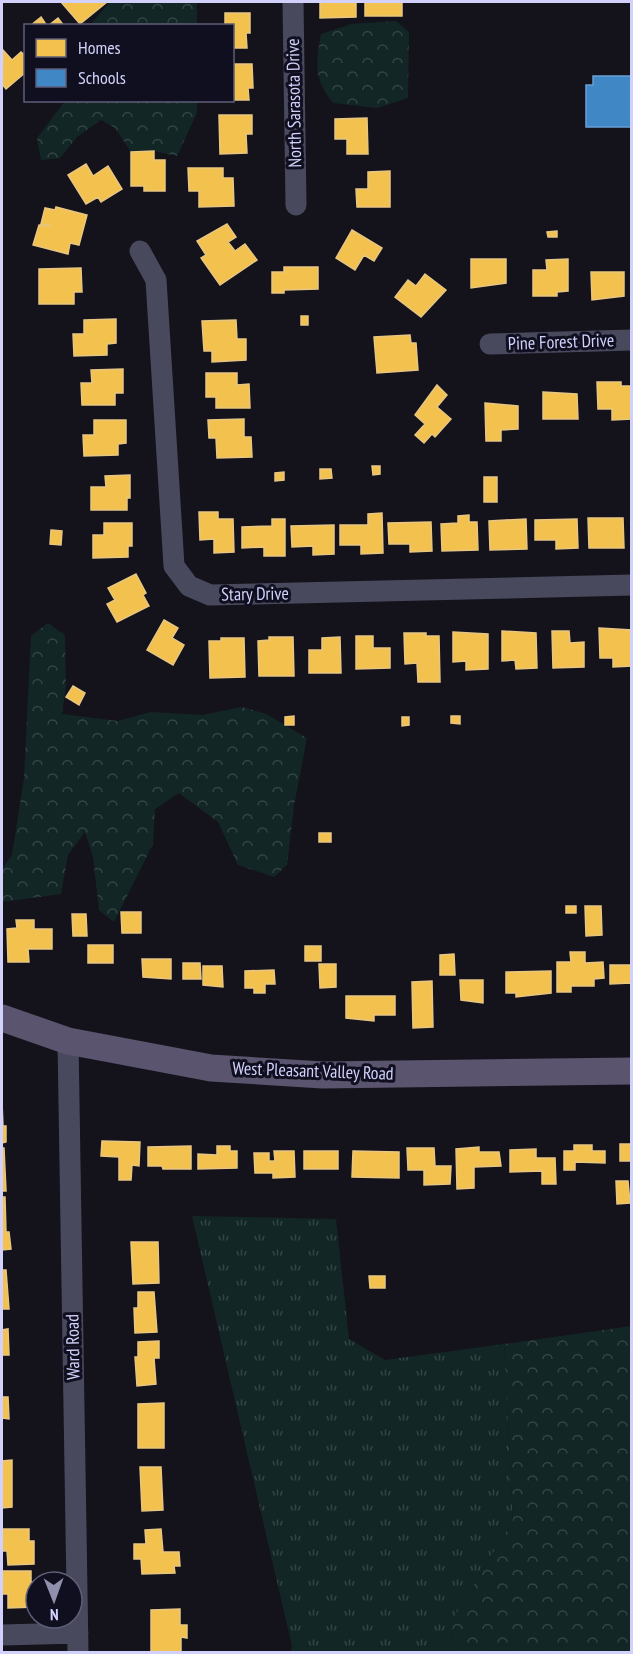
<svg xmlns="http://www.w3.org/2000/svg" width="633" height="1654" font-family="'PT Sans Narrow',sans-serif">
<defs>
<pattern id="grass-tufts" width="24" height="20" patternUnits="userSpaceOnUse" patternTransform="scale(1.5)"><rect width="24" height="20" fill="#122625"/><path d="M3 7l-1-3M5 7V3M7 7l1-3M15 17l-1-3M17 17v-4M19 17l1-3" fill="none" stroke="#344446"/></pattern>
<pattern id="forest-crowns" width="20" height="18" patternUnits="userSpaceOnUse" patternTransform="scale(1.5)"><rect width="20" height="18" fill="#122625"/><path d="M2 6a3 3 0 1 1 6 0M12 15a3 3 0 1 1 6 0" fill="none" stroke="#344446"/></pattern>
</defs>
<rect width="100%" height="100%" fill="#14131c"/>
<path fill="url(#grass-tufts)" d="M192,1216l144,3 13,120 36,21 119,-16 9,176 -61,101 1,31h-162l1,-6z"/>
<path fill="url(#forest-crowns)" d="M110,2h87v23h-107z
M396,21l13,11 -1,66 -31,10 -44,-5c-20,-25 -17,-39 -12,-69l31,-10z
M65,101h132v12l-20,43 -23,-5 -23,1 -16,-24 -14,-8 -24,17 -17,21 -19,2 -4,-22z
M48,623l17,12 1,52 -4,27 56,7 33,-9 51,3 40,-8 24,7 41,24 -13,68 -7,59 -13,12 -36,-12 -20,-43 -39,-29 -24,16 -2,35 -39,78 -15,-12 -6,-53 -8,-25 -17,23 -7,39 -59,8v-33l10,-14 12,-77 7,-142z
M631,1326v326h-178l-1,-31 61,-101 -9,-176z"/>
<path fill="#f2c14e" stroke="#e8c682" stroke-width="1.5" d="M61,2h46l-27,22z
M320,2h36v15l-36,1z
M365,2h37v14h-37z
M225,13h25v20h-4l1,15h-15v-22h-7z
M41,17l6,9h-17z
M58,18l6,8h-16z
M3,50l9,10 9,-8 5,4v16l-20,17 -4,-5z
M232,64h20l1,24h-5l1,12h-17z
M219,115h33v19h-6l1,19 -27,1z
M367,118l1,36h-21v-15h-12v-20z
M154,151v9h11v31h-21v-5h-13v-34z
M86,164l7,12 15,-10 14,23 -21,13 -3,-5 -12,7 -18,-29z
M188,168h35v10h10l1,28 -35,1v-16h-10z
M390,171v36h-33l-1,-18h12v-17z
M56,207l31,8 -8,30 -9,-2 -2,11 -35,-9 6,-20 12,1 -10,-2 4,-16 10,2z
M227,224l9,13 -8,5 7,9 10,-7 12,16 -37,25 -19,-27 5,-3 -9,-14z
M352,230l30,18 -8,13 -10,-6 -9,15 -19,-12z
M557,231v6h-9l-1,-5z
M471,259h35v24l-35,5z
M568,259v32l-11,1v4h-24v-26h14l-1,-10z
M284,267h34v22l-34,1v3h-12v-21h12z
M81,268l1,24h-8v12h-35v-35z
M591,272h33v24l-32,4z
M425,274l21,16 -25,27 -26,-20 13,-17 8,6z
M301,316h7v9h-7z
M116,319v24l-9,1v11l-33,1 -1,-22h11v-14z
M236,320l1,19h9v21l-34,2v-11h-8l-2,-30z
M410,335l1,8h5l2,27 -41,3 -3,-36z
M123,369v24h-8v12h-33l-1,-22h11l-1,-13z
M206,373h31v12l12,-1 1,24h-34v-11h-10z
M597,382h24v4h11v33l-20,1v-11h-14z
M437,385l10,10 -10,12 14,12 -16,18 -3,-3 -8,9 -9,-8 10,-11 -10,-9z
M543,392l34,2 1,25h-35z
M485,403l33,3v23l-17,1v11h-15z
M244,419v18h7l1,20 -35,1 -1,-20h-7l-1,-18z
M94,420h32v23l-8,1v11l-34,1 -1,-21h11z
M372,466h8v8l-7,1z
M320,469h11l1,9 -12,1z
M284,472v8l-9,1v-8z
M130,475v23h-3v12h-36v-23h15l-1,-11z
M484,477h13v25h-13z
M199,512h19v7h15l1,33 -20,1v-14l-14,1z
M382,513l1,40 -22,1v-9h-21v-20h28v-11z
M469,515v7h8l1,28 -36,1 -1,-27 17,-1v-7z
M588,518h35l1,30h-35z
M272,519h13v37h-21v-9l-22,1v-21l30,-1z
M526,519l1,30 -37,1 -1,-29z
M577,519l1,29 -22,1v-9h-21v-20z
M431,522l1,29 -22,1v-8h-21l-1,-21z
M104,523h28v23h-4v11l-35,1v-23h11z
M334,525v29l-21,1v-9l-21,1 -1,-21z
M51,530l11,1 -1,14 -11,-1z
M136,574l10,19 -3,2 6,11 -32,16 -10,-18 8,-4 -7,-12z
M164,620l14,8 -6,10 12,7 -11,20 -26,-15z
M599,628l33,2v36l-19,1v-9h-13z
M502,631l34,2 1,35 -21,1 -1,-9 -13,1z
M552,631h17l1,12 14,-1v25l-31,1z
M453,632l35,2v35l-22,1v-9l-13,1z
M404,633h22v3h13l1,46h-22l-1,-19 -12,1z
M356,636h17v12h17v20l-34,1z
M269,637h24l1,39h-35l-1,-35 11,-1z
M340,637l1,36h-32v-23h13v-12z
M221,638h23l1,39 -35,1 -1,-37h12z
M73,686l12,7 -6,12 -13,-8z
M294,716v9h-9v-8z
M451,716h9v8l-9,-1z
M402,717h7v8l-7,1z
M319,833h12v9h-12z
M566,906h10v7h-10z
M585,906h16l1,29 -16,1z
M121,912h20v21h-19z
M72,914h14l1,22h-14z
M16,920h18v9h18v20h-24l1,13h-21l-1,-33 10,-1z
M88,945h25v18h-25z
M305,946h16v15h-16z
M570,952h15v11l18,-1 1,16 -10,1v7h-23v6h-14v-30h14z
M454,954l1,21h-15v-20z
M142,959h29v20l-28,-2z
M183,963h17l1,16h-18z
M319,964h17v23l-16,1z
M610,965h22v21l-1,-3 -21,1z
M203,966h19l1,21 -20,-2z
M274,970l1,14h-10v9h-11v-5h-9v-17z
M551,971v22l-35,4v-4h-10v-21z
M460,980h23v23l-22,-3z
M432,981l1,46 -20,1 -1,-46z
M346,996h49v19h-21v6l-28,-3z
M2,1102l1,24h3v16l-4,1z
M102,1141l38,1 -1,24 -7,-1 -1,15h-12v-23l-18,-1z
M620,1144h12v17h-12z
M574,1145h18v6h13v12l-30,-1v8h-11v-19h10z
M191,1146v23h-28l-1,-3h-14v-19z
M217,1146h13v5h7v17l-39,1v-15l19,1z
M479,1147v5h20l2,14 -27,1v21l-17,1 -1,-40z
M2,1148h2l2,43h-4z
M407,1148h27l1,18h16l-1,18 -26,1v-15h-16z
M536,1149v9h19l1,26h-14v-13l-32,1v-22z
M274,1151h20l1,26 -22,1v-5h-18l-1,-20h15v8h6z
M304,1151h34v18h-34z
M353,1151l46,1v26l-47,-1z
M616,1181h12l2,22 -13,1z
M2,1197h3l1,35h3l2,17 -9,1z
M131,1242h27l1,41 -26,1z
M2,1270h4l3,39h-7z
M369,1276h16v12h-15z
M138,1292h16l3,40 -22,1 -1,-25h4z
M8,1329l1,26h-7v-25z
M159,1341v17h-5l2,26 -19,2 -2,-29h3v-15z
M2,1397h6l1,22 -7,-1v22z
M164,1403v45h-26v-44z
M12,1460v47l-10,1v-47z
M140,1467h21l2,43 -21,1z
M2,1529h27v12h5v23l-26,1 -1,-14h-5z
M161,1529l2,23h16l1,14h-6l1,7 -33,1 -1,-15h-7v-15h12l-1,-14z
M2,1571h29v11h5v25l-28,1v-14h-6z
M180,1609v16h7v13l-6,-1v15l-30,-1v-41z"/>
<path fill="#3f88c5" stroke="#6b9ed5" stroke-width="1.5" d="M593,76h39v51h-46v-42h7z"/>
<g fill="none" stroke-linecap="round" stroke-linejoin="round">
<path stroke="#48495c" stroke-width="21" d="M293,2l3,203
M140,251l16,29 18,286 15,20 21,9 422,-10
M490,344l142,-4
M68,1041l10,611
M2,1635l76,-2"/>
<path stroke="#5b546e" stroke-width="27" d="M2,1018l66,23 143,27 112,7 309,-4"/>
</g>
<g text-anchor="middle" stroke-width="6" stroke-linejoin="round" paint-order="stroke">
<g font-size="18" fill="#d2d1fb" stroke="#100f20">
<text transform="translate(294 103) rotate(-91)" y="6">North Sarasota Drive</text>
<text transform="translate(561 342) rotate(-2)" y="6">Pine Forest Drive</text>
<text transform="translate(255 594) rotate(-1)" y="6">Stary Drive</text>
<text transform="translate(313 1071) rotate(2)" y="6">West Pleasant Valley Road</text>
<text transform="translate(73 1347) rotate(-91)" y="6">Ward Road</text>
</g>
</g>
<rect width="633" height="1654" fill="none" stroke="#d2d1fb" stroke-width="6"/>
<rect x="24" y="24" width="210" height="78" fill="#100f20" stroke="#5e5d78" stroke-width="1.5"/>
<rect x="36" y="39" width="30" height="18" fill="#f2c14e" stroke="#5e5d78" stroke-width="1.5"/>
<text x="78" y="54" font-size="18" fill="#d2d1fb">Homes</text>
<rect x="36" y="69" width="30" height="18" fill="#3f88c5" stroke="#5e5d78" stroke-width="1.5"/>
<text x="78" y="84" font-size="18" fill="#d2d1fb">Schools</text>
<g transform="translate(54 1600) rotate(179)"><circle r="28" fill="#100f20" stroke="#5e5d78" stroke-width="1.5"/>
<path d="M0-4.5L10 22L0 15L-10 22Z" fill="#908ead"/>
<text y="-9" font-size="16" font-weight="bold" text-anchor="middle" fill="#d2d1fb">N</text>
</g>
</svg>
